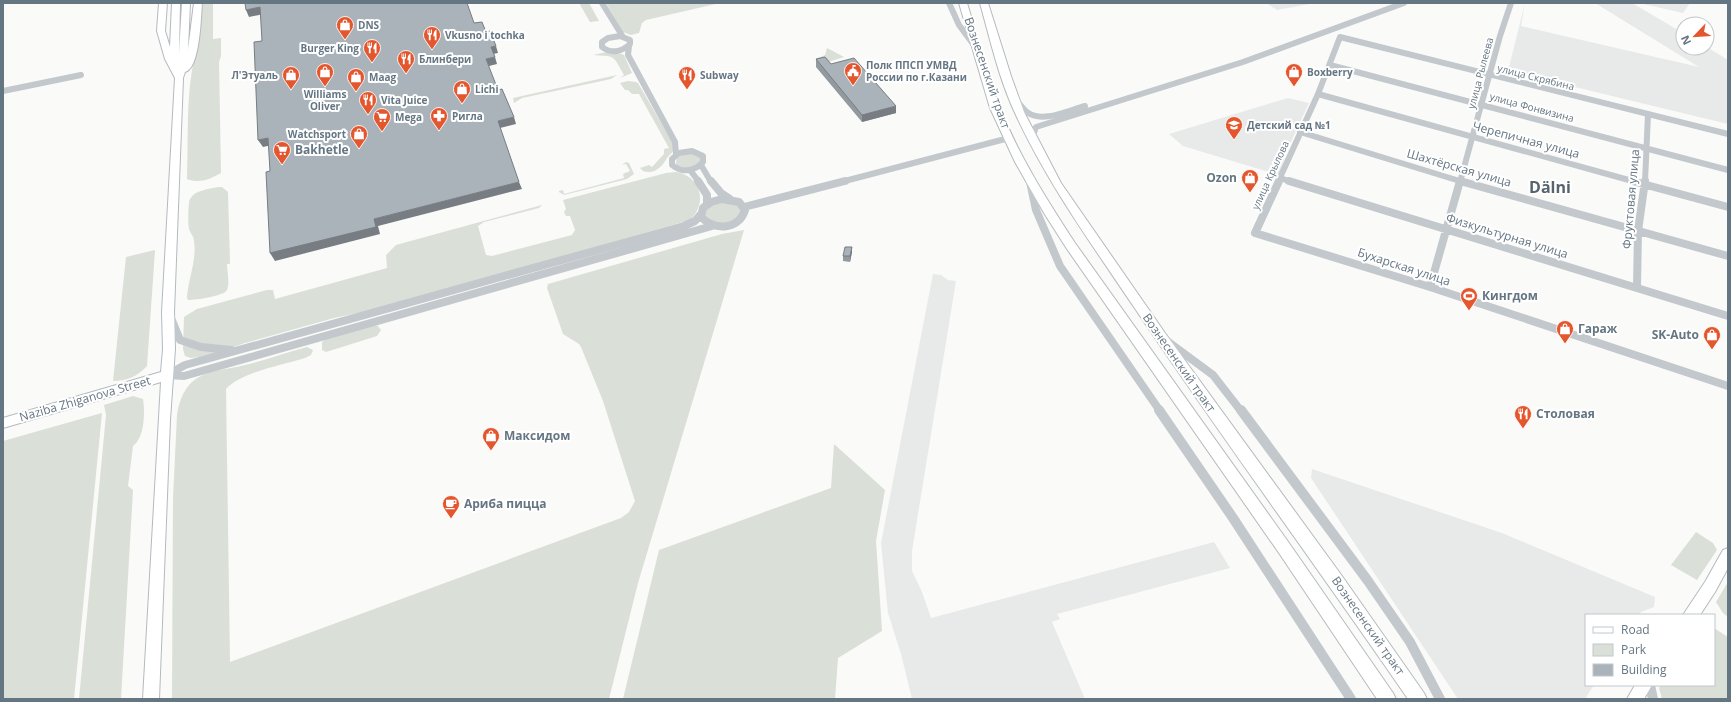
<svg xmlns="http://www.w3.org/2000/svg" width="1731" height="702" font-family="'Open Sans',sans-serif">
<rect width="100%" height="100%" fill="#fafaf8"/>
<path fill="#e8e9e9" d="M1266,3h49l-38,7z
M1525,3l-4,23 178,41 -104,-64h37l51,30v15l24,-1 21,13v64l-220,-53z
M1639,3h51l-7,10z
M1288,98l21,5 -21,45 -9,27 -96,-29 -14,-12z
M933,274l8,1 7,5 8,1 -44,270v20l10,21 9,26 283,-76 16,26 -173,46 3,5 -8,3 33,77h-173l-11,-45 -13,-41 -7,-70z
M1312,469l190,64 153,64 -1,10 -13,5 -2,3h-53v70h8l-9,14h-127l-147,-221z"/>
<path fill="#dadfd7" d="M203,3h10v36l8,-1v18l-2,6 2,111c-11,6 -22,11 -34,6 1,-27 0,-55 2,-82 2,-32 11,-62 14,-94z
M579,3h10l10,18 -9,1z
M606,3h114l-74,17 -4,3 -3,10 -8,2 -8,-3z
M827,48l17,9 -19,6 -6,-1 -1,-4 7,-3z
M607,52l12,1 5,2 8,18 -12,5 4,-3c-12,-22 -9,-18 -31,-20z
M617,75l-6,4 -89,19 -8,5 -1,-5z
M628,81l8,1 2,1 37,64c-1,5 -5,7 -8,11 -5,9 -13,17 -24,13l-3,-3 9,-3 3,2 12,-13v-5l5,-1 -30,-54h-7l-4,-4h-3l-5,-7z
M691,153l10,4 1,5 -13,7 -12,-3 -1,-3c0,-8 8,-8 15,-10z
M626,162l3,1 5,11 -7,5 -63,16 -5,-3v-1l4,-1 1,4 60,-16 -1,-4 7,-3 -4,-7 -4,1z
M676,172c25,4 32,31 14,48l-313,89 -43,9 -89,25 -37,13 -17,2 -6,-2 -2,-7 1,-32 13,-8 70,-19h6l2,9 112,-31 -1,-13 10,-10 146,-40 -3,3 -55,14 -6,4 8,29 6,1 80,-21 3,-5 -5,-14h-4l-2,-4 2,-3 -3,-9 103,-27z
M218,187h4l6,5 2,72h-3c0,7 3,19 0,26 -3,6 -31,10 -39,10l-1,-2c1,-19 10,-37 7,-57 0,-5 -4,-8 -5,-12 -1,-4 -1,-27 1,-30 5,-9 19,-10 28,-12z
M717,202h17l8,9 -4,9 -20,5 -13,-8v-6z
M744,230l-106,353 -29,116h-437l1,-201 4,-83c1,-10 6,-25 15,-33 14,-12 32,-12 49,-16 22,-5 44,-13 66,-19l6,3 -2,5 -6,3c-22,7 -64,14 -79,31l4,273 391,-144 8,-6 6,-11 -32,-100 -22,-54 -2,-3 -16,-10 -16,-46 1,-4 174,-50z
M155,250l-8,116c-9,10 -20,15 -34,15l13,-124z
M374,325l4,1 3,4 -4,6 -51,16 -4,-2v-8l4,-3z
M133,396l10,3c2,13 2,38 -10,47l-5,40 5,4 -12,209h-42l27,-284 -2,-10z
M102,413l-28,286h-71v-258z
M834,444l51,46 -9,51 6,90 -44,27 -3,41h-212l36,-149 172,-62z
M1696,532l17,11 4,7 -20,30 -26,-15z
M1728,582v35l-5,-4 -7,-11z
M1714,628l14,9v62h-66l-3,-11 2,-3h53z"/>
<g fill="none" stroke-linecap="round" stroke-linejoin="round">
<defs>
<path id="secondary" d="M159,3h8l-2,28 5,16 2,-44h8l-1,51 3,-51h8l-2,47 6,-47h8c-1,13 -2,66 -17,69l-2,6 -9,234 1,37 -5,71 -11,279h-16l18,-317 -158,46v-10l158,-46 2,-23 -1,-37 13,-234 -10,-19 -8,-28z
M1728,548v20l-13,24 -15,23h-17l22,-33 18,-32z
M1635,685h17l-8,14h-17z"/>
<path id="primary" d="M959,3h8c11,35 19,71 33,105 19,48 47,92 75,135l214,300 104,150 3,6h-19l-98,-146 -212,-304 -23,-36 -29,-51 -25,-54z
M980,3h8l23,73 13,36 37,71 104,150 177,243 82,117 3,6h-19c-90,-131 -184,-258 -272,-389 -43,-64 -89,-127 -121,-197 -16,-34 -25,-74 -35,-110z"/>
</defs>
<use href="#secondary" stroke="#b3babf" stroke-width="2"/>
<use href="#primary" stroke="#b5babe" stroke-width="2"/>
<path stroke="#c3c8cc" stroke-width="6" d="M602,3l21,34
M949,3l10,22 17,23
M620,36l10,4v4c-8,8 -19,10 -28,3v-5l6,-4z
M629,46l-1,9 47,87 1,12
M1330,65l398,105
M3,91l78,-16
M1318,94l318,88
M1015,98c4,5 7,10 12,14 15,12 42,-2 58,-6
M1300,132l163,50
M1032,138l4,-11 207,-65 161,-59
M692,151l11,5v6c-9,10 -21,11 -31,3v-6l7,-6z
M701,165l10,17
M690,170l9,12
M1280,178l12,4
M841,182l168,-44
M1278,182l40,-88 22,-57 388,97
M1460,182l40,-146 11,-33
M1645,182l3,-68"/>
<path stroke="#c3c8cc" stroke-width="8" d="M698,181l9,14v10
M711,181l10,12 9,6
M1279,181l-24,52 175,54 298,99
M1289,181l439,135
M1460,181l268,75
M1632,181l96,26
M1030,182l6,28 24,56 100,145
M722,199l17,3 6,8c-6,20 -30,21 -44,7l2,-9 8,-6z
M744,207l101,-26
M1430,287l30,-106
M1637,287l1,-56 7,-50
M171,318l9,22 21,7 30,3
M1167,341l46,34 28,36
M167,375l17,1 528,-150
M167,375l18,-10 499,-139 11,-5 6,-7"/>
<path stroke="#c3c8cc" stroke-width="10" d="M1159,410l74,108 118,181
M1241,410l127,171 42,61 30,57
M1650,685l3,14"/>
<use href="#secondary" fill="#fff" fill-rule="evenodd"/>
<use href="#primary" fill="#fff" fill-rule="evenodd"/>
</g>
<path fill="#929a9f" d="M816,59l15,5 65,49 -34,9 -46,-55z
M852,247v5l-2,10 -7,-1v-5z"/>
<path fill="#777d82" d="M260,7l4,7 -15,3 -3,-7z
M496,46l2,7 -5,1 -2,-7z
M495,57l2,7 -8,2 -3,-7z
M896,106v7l-34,9v-7z
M514,117l2,7 -16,4 -2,-7z
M268,138l4,7 -9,2 -5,-7z
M519,182l3,7 -144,37 2,8 -105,27 -5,-8 104,-34z
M852,247v5l-2,10v-6z"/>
<path fill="#aab3b9" stroke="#777d82" d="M245,3h222l7,20 8,-1 4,10 4,-1 6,15 -5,1 4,10 -9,2 12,31 4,-1 12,28 -16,4 21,61 -145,37 2,8 -106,26 -4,-81 4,-1 -2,-33 -10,2 -4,-98 8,-1 -2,-34 -14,3z
M825,57l6,7 23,-6 42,48 -34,9 -46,-56z
M845,247h7l-2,9h-7z"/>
<defs>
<symbol id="shop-pin" viewBox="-11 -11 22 30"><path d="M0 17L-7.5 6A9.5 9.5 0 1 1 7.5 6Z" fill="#e4572e" stroke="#fff"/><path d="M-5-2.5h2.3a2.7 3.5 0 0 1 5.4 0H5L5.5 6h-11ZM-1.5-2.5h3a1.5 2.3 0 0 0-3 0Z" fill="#fff"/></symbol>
<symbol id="restaurant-pin" viewBox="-11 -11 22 30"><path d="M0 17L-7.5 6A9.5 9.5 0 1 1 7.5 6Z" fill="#e4572e" stroke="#fff"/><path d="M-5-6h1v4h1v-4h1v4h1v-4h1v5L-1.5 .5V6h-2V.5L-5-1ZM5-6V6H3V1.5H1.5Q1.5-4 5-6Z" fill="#fff"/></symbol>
<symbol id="civic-pin" viewBox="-11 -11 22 30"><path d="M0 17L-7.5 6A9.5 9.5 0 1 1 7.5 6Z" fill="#e4572e" stroke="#fff"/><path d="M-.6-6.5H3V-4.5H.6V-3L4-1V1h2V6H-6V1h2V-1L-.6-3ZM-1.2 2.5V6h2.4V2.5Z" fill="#fff"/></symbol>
<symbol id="pharmacy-pin" viewBox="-11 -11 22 30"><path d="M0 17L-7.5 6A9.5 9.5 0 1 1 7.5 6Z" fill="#e4572e" stroke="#fff"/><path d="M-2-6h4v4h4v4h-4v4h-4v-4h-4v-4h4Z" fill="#fff"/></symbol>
<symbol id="supermarket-pin" viewBox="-11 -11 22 30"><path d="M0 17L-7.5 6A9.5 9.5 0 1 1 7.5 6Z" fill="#e4572e" stroke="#fff"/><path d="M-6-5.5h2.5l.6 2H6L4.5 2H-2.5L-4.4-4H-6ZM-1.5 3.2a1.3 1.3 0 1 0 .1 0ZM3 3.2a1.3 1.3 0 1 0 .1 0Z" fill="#fff"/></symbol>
<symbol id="school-pin" viewBox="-11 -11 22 30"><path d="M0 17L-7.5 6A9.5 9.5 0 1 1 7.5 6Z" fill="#e4572e" stroke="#fff"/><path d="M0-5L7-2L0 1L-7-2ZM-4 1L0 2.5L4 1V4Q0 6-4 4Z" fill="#fff"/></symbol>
<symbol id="stadium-pin" viewBox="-11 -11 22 30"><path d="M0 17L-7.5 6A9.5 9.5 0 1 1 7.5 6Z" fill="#e4572e" stroke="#fff"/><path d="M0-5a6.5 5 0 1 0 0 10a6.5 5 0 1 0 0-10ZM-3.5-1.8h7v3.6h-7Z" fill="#fff"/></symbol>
<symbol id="cafe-pin" viewBox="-11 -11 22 30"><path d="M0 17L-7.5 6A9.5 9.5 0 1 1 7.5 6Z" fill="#e4572e" stroke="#fff"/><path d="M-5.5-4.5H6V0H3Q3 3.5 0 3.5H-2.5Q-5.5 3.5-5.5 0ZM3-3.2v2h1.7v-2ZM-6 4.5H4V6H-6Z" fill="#fff"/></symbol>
</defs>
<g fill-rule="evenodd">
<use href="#shop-pin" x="335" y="15" width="20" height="27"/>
<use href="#restaurant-pin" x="422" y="25" width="20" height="27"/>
<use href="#restaurant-pin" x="362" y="38" width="20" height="27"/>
<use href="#restaurant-pin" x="396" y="49" width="20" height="27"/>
<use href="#civic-pin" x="843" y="61" width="20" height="27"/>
<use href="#shop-pin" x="315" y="62" width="20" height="27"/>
<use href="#shop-pin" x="1284" y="62" width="20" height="27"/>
<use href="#shop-pin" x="281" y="65" width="20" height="27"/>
<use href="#restaurant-pin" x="677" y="65" width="20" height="27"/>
<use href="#shop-pin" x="346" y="67" width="20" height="27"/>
<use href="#shop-pin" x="452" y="79" width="20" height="27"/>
<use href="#restaurant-pin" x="358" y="90" width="20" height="27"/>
<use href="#pharmacy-pin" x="429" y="106" width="20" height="27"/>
<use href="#supermarket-pin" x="372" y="107" width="20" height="27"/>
<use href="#school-pin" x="1224" y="115" width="20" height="27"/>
<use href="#shop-pin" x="349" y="124" width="20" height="27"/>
<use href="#supermarket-pin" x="272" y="140" width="20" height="27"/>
<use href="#shop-pin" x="1240" y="168" width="20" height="27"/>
<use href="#stadium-pin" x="1459" y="286" width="20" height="27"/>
<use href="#shop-pin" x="1555" y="319" width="20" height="27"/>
<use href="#shop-pin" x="1702" y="325" width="20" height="27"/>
<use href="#restaurant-pin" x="1513" y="404" width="20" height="27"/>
<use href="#shop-pin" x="481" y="426" width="20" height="27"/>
<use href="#cafe-pin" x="441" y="494" width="20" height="27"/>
</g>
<g text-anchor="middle" stroke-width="4" stroke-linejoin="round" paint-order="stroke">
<g font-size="10" font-weight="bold" fill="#657683" stroke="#fff" text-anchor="start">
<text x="358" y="29">DNS</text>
<text x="445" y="39">Vkusno i tochka</text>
<text x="359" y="52" text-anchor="end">Burger King</text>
<text x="419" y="63">Блинбери</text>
<text x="866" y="69">Полк ППСП УМВД<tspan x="866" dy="12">России по г.Казани</tspan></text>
<text x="1307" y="76">Boxberry</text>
<text x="278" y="79" text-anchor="end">Л'Этуаль</text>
<text x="700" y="79">Subway</text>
<text x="369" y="81">Maag</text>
<text x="475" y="93">Lichi</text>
<text x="325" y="98" text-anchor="middle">Williams<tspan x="325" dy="12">Oliver</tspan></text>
<text x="381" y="104">Vita Juice</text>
<text x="452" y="120">Ригла</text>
<text x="395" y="121">Mega</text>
<text x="1247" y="129">Детский сад №1</text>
<text x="346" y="138" text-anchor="end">Watchsport</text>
</g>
<g font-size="10" fill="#657683" stroke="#fff">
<text transform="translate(1480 73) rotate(-75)" y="4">улица Рылеева</text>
<text transform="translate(1536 77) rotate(14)" y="4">улица Скрябина</text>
<text transform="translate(1532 107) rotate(15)" y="4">улица Фонвизина</text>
<text transform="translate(1270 175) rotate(-65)" y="4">улица Крылова</text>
</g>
<g font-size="12" fill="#657683" stroke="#fff">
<text transform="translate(987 73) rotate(71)" y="4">Вознесенский тракт</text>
<text transform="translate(1526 140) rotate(15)" y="4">Черепичная улица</text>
<text transform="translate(1459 168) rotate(16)" y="4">Шахтёрская улица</text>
<text transform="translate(1631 199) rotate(-85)" y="4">Фруктовая улица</text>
<text transform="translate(1507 236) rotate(17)" y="4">Физкультурная улица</text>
<text transform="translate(1404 267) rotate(18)" y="4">Бухарская улица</text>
<text transform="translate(1179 363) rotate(55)" y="4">Вознесенский тракт</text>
<text transform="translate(85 399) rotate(-16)" y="4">Naziba Zhiganova Street</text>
<text transform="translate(1368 626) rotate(55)" y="4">Вознесенский тракт</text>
</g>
<g font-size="12" font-weight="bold" fill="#657683" stroke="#fff" text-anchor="start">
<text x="295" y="154">Bakhetle</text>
<text x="1237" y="182" text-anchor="end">Ozon</text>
<text x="1482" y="300">Кингдом</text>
<text x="1578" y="333">Гараж</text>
<text x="1699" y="339" text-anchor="end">SK-Auto</text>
<text x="1536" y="418">Столовая</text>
<text x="504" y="440">Максидом</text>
<text x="464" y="508">Ариба пицца</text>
</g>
<g font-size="16" font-weight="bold" fill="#57646e" stroke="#fff">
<text x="1550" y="193">Dälni</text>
</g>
</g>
<rect width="1731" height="702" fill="none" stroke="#657683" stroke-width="8"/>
<rect x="1585" y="614" width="130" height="72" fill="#ffffff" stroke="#c1c8cd"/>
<rect x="1593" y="627" width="20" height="6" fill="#ffffff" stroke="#c1c8cd"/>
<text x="1621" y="634" font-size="12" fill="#657683">Road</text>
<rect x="1593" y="644" width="20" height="12" fill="#dadfd7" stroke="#c1c8cd"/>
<text x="1621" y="654" font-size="12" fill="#657683">Park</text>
<rect x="1593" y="664" width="20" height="12" fill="#aab3b9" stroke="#c1c8cd"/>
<text x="1621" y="674" font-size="12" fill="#657683">Building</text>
<g transform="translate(1695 36) rotate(245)"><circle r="19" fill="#ffffff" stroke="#c1c8cd"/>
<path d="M0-3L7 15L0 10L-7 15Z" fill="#e4572e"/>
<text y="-6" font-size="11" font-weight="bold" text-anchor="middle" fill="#657683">N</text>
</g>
</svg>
